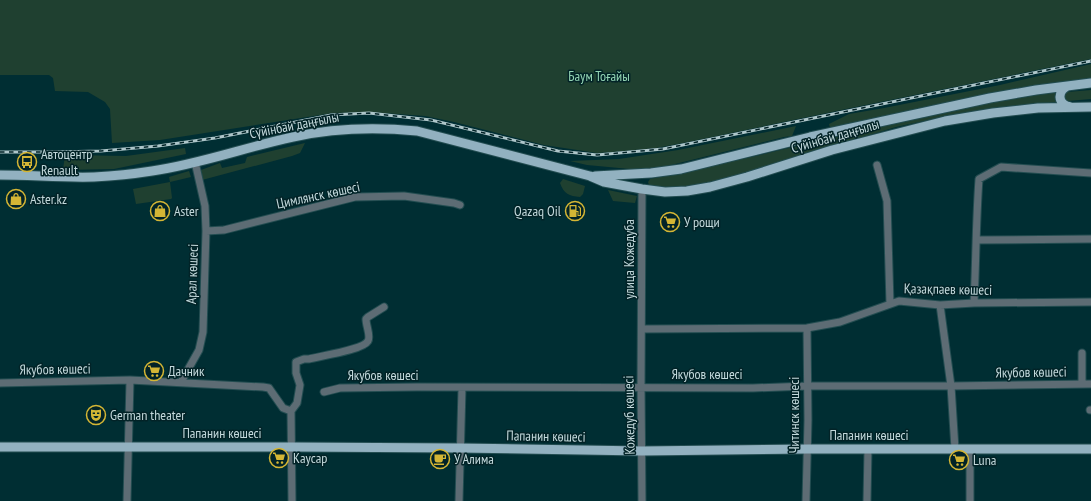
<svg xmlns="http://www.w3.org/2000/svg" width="1091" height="501" font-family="'PT Sans Narrow',sans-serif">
<rect width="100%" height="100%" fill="#002e33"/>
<path fill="#1f4030" d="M0,0h1091v59l-240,49 -163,34 -32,6 -44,4 -15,1 -53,-8 -90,-23 -29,-6 -55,-4 -37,1 -173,27 -48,3 -2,-34 -5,-7 -17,-10 -33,-1 -2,-13 -4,-3h-49z
M1091,64v15l-131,22 -130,27 -1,-4 20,-10 35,-6 116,-23z
M1091,90v9l-23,2 -4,-2 -1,-5 4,-2z
M1057,91v11l-105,13 -56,12 -193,59 -34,2 -20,-3 -1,-3 2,-3 34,-7 76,-17 194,-47z
M796,126l-4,10 -8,1 -129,32h-25l-43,-4 -17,-4 49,-2 59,-9z
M305,143l-5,10 -8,3 -90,24 -1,-10 19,-7 2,5 23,-5 2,-6z
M185,148l1,6 -72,15 -51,1 2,-15 61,1z
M189,171l2,6 -21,5 2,16 -1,1 -35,5 -3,-15 37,-7 -1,-5z
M563,179l22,7 -2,8 -3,3c-11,-1 -16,-3 -20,-14z
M608,190l29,6 -2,7 -22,-2z"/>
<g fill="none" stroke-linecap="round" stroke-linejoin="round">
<defs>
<path id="minor" d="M877,165l10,36 3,103
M642,189l-1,198 1,114
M206,231l18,-1 131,-33 49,-1 50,7 6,2
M977,240l114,-1
M974,303c2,-42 2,-83 5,-124l22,-12 90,6
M940,305l11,81 4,63
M642,329l165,-1 33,-6 59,-21 41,4 34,-2 117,-1
M181,382l18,-32 4,-18 3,-101 -1,-25 -10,-44
M0,383l130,-3 133,7 6,1 14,20 8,3
M1082,384v-31
M324,392l16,-4 77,-1 336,1 54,-2h144l140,-2
M1090,410h1
M291,411l6,-8 3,-18 -4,-12v-11l8,-3h5c11,-3 54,-9 59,-18 3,-5 -2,-15 -2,-22l2,-2 16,-10
M291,411l1,90
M970,449v52
M127,501l3,-121
M459,501l3,-113
M806,501l2,-81 -1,-92
M867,501l1,-52"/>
<path id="major" d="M1068,86c-11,5 -11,18 2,21
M0,175c31,0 63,3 94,2 19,-1 39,-3 58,-6 48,-7 94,-24 141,-34 41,-9 83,-10 124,-6l173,45 14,6 38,7 23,3 22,-1 23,-4 37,-10 85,-27 113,-29 48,-8 45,-5 53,-1
M595,176l56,-3 30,-4 129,-32 180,-39 46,-8 55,-7
M0,447h292l168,1 182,3 166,-2h283"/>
</defs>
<use href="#minor" stroke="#234d51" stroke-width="9"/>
<use href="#major" stroke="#234d51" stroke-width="11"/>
<use href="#minor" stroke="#5d6c74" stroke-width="7"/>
<use href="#major" stroke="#92b1c0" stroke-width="9"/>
<defs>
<path id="rail" d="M0,152h54l47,-1 57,-5 57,-8 116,-23 38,-2 62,7 127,31 39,4 66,-6 428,-88"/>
</defs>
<use href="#rail" stroke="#aec6ca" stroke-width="3"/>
<use href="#rail" stroke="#022327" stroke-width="1.5" stroke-dasharray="4.5" stroke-linecap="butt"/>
</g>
<defs>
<symbol id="bus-ring" viewBox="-11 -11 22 22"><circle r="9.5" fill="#022327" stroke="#d4b635" stroke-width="1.5"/><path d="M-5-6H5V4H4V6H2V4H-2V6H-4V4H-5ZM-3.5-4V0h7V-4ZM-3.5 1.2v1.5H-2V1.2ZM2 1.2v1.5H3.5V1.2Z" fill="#d4b635"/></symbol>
<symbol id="shop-ring" viewBox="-11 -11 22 22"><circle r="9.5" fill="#022327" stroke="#d4b635" stroke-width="1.5"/><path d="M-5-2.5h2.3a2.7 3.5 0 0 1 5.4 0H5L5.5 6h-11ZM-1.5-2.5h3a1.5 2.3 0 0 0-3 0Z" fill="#d4b635"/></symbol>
<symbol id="fuel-ring" viewBox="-11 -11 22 22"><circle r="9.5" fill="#022327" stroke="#d4b635" stroke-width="1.5"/><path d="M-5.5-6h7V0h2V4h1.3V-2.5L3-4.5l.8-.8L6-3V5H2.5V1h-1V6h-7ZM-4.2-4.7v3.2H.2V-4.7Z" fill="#d4b635"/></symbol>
<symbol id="supermarket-ring" viewBox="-11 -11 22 22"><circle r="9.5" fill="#022327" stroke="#d4b635" stroke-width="1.5"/><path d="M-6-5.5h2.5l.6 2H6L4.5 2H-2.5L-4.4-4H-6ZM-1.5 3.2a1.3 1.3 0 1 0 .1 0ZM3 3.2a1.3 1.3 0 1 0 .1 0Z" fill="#d4b635"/></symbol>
<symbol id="theatre-ring" viewBox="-11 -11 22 22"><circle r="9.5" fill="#022327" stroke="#d4b635" stroke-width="1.5"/><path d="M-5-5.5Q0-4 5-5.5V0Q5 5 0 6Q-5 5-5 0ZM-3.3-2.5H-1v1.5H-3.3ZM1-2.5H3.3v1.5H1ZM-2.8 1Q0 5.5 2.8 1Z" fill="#d4b635"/></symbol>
<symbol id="cafe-ring" viewBox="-11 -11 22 22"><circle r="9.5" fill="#022327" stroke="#d4b635" stroke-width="1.5"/><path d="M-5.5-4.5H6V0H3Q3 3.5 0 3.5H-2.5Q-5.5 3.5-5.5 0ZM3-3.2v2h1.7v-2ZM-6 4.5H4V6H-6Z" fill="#d4b635"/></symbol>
</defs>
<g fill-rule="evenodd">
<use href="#bus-ring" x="16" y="151" width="22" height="22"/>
<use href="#shop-ring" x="5" y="188" width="22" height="22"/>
<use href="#shop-ring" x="149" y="200" width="22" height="22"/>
<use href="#fuel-ring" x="564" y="200" width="22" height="22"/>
<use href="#supermarket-ring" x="659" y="211" width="22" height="22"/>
<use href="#supermarket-ring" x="143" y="360" width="22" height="22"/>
<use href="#theatre-ring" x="85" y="404" width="22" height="22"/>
<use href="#supermarket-ring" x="268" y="447" width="22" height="22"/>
<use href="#cafe-ring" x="429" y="448" width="22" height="22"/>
<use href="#supermarket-ring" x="948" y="449" width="22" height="22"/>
</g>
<g text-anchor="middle" stroke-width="3" stroke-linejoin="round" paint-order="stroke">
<g font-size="14" fill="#93d4b3" stroke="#022327">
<text x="599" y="81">Баум Тоғайы</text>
</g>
<g font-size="14" fill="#c3d9dc" stroke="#022327">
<text transform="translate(294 125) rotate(-11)" y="5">Сүйінбай даңғылы</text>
<text transform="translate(835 136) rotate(-16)" y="5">Сүйінбай даңғылы</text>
<text transform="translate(318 195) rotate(-12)" y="5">Цимлянск көшесі</text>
<text transform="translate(629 259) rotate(-90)" y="5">улица Кожедуба</text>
<text transform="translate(192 274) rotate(-88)" y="5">Арал көшесі</text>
<text transform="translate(948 289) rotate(1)" y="5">Қазақпаев көшесі</text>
<text transform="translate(55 369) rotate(-1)" y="5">Якубов көшесі</text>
<text transform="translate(1031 372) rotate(-1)" y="5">Якубов көшесі</text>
<text x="707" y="379">Якубов көшесі</text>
<text x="383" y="380">Якубов көшесі</text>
<text transform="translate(629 415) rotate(-91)" y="5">Кожедуб көшесі</text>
<text transform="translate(794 415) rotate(-90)" y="5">Читинск көшесі</text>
<text x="222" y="438">Папанин көшесі</text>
<text x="869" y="440">Папанин көшесі</text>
<text transform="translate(546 436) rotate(1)" y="5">Папанин көшесі</text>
</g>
<g font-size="14" fill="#c3d9dc" stroke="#022327" text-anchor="start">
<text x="41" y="159">Автоцентр<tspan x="41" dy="16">Renault</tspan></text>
<text x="30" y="204">Aster.kz</text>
<text x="174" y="216">Aster</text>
<text x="561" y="216" text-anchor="end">Qazaq Oil</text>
<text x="684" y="227">У рощи</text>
<text x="168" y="376">Дачник</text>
<text x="110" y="420">German theater</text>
<text x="293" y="463">Каусар</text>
<text x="454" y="464">У Алима</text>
<text x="973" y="465">Luna</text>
</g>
</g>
</svg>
